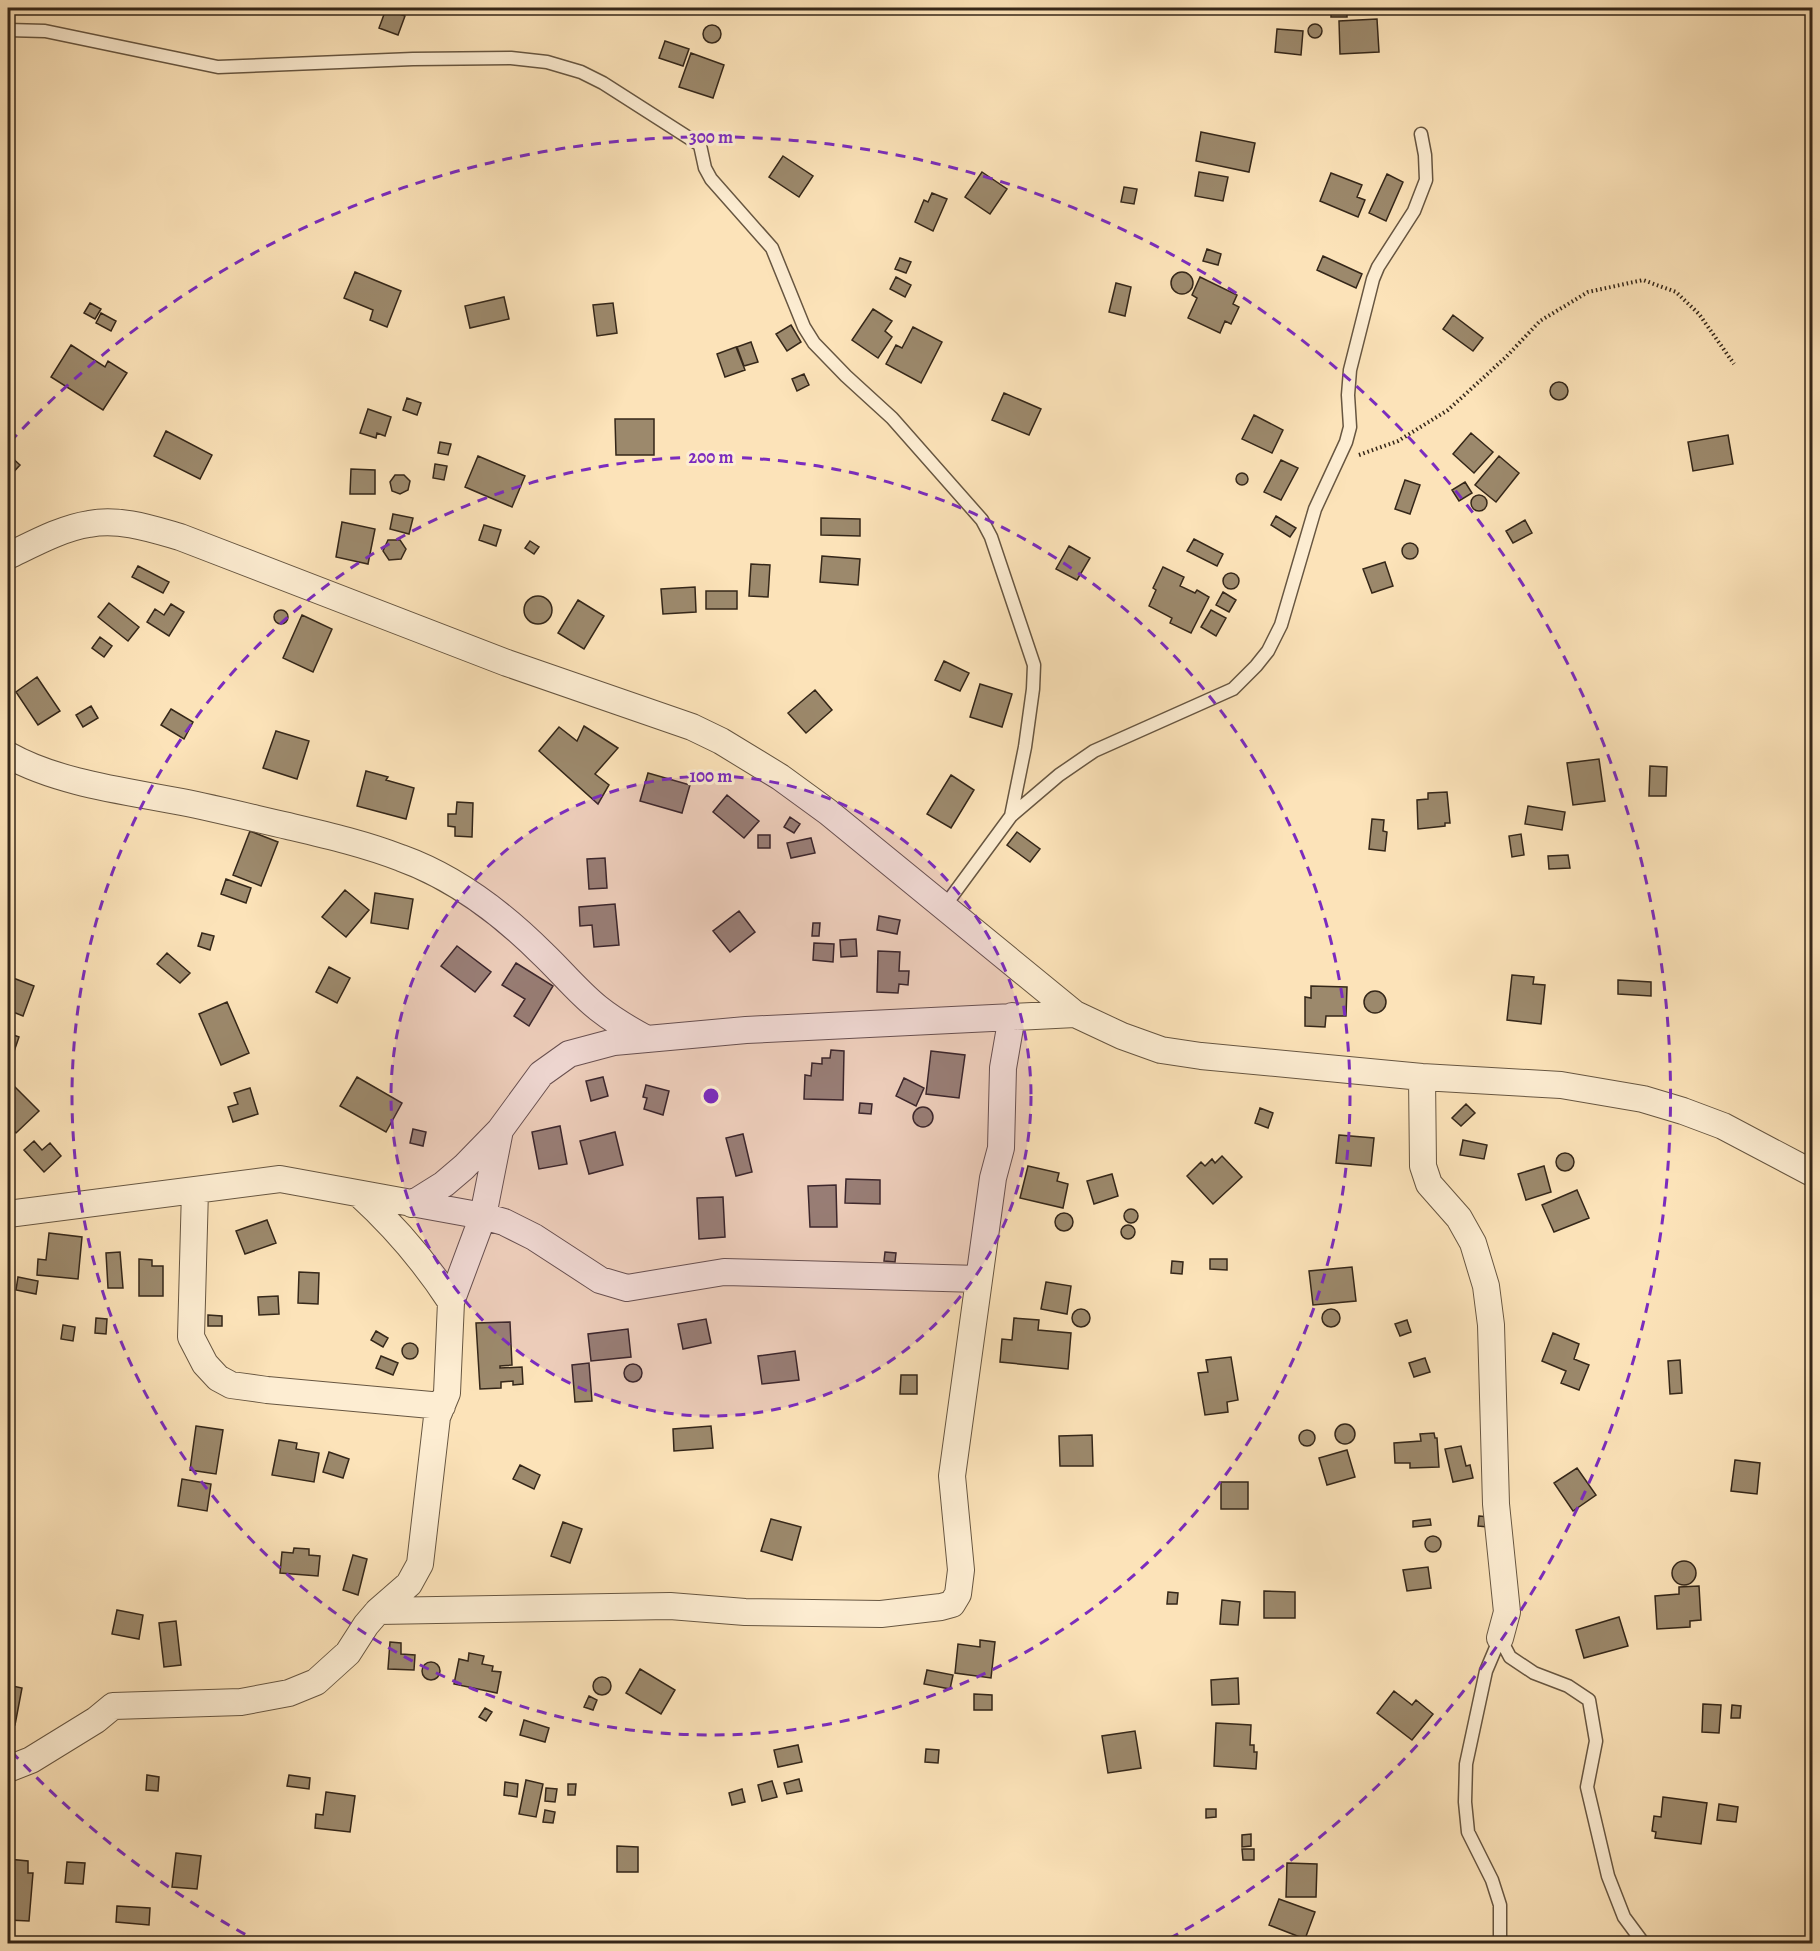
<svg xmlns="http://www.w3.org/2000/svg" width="1820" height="1951" font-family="Alegreya,serif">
<rect width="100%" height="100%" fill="#fce3b9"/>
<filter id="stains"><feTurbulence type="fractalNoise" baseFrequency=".00333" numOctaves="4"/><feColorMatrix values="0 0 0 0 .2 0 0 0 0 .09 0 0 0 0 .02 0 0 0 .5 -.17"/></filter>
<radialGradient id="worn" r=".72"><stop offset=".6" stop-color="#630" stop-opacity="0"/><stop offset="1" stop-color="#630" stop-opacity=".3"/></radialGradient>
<path fill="#9c896c" stroke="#352719" stroke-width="1.5" d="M388,8h19l-3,6z
M1331,8h16v9h-16z
M386,9l19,7 -7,19 -19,-7z
M1377,19l2,33 -39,2 -1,-33z
M1308 31a7 7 0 1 1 14 0a7 7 0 1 1-14 0Z
M703 34a9 9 0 1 1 18 0a9 9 0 1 1-18 0Z
M1277,29l26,2 -2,24 -26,-3z
M665,41l24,8 -6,17 -24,-8z
M691,53l33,12 -11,33 -34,-11z
M1201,132l54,11 -6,29 -53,-11z
M783,156l30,20 -14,21 -30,-20z
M982,172l25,17 -17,25 -25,-17z
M1199,172l29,5 -5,24 -28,-5z
M1331,173l31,12 -5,12 8,3 -7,17 -38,-16z
M1387,174l16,8 -17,39 -17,-8z
M1124,187l13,2 -3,15 -13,-2z
M932,193l15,6 -14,32 -18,-9 9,-22 4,2z
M1207,249l14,5 -3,11 -15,-4z
M1323,256l39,18 -6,14 -39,-18z
M900,258l11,4 -5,11 -11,-4z
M355,272l46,19 -14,36 -17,-7 3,-10 -29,-12z
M1171 283a11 11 0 1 1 22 0a11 11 0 1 1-22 0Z
M896,277l15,8 -6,12 -15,-8z
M1200,277l37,18 -4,9 6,3 -8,17 -6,-3 -5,12 -32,-15 9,-20 -5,-3z
M1116,283l15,4 -6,29 -16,-4z
M504,297l5,22 -39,9 -5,-22z
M90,303l11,6 -6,10 -11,-6z
M613,303l4,30 -20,3 -4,-31z
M873,309l19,12 -7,10 7,6 -14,21 -26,-18z
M101,313l15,8 -5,10 -15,-8z
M1453,315l30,23 -10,13 -30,-22z
M791,325l10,17 -14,9 -11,-17z
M913,327l29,15 -21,41 -35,-19 10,-19 6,3z
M751,342l7,20 -14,4 -7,-19z
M71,345l34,22 3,-6 19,12 -24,37 -52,-33z
M736,347l9,23 -20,7 -8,-23z
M804,374l5,11 -12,6 -5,-12z
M1550 391a9 9 0 1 1 18 0a9 9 0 1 1-18 0Z
M1004,393l37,16 -12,26 -37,-15z
M407,398l14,5 -4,12 -14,-5z
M368,409l23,8 -6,19 -8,-3 -1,5 -16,-5z
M1254,415l29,15 -11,23 -30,-14z
M615,419h39v36h-38z
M166,431l46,24 -12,24 -46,-23z
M1471,433l22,19 -19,21 -21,-19z
M1728,435l5,29 -40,7 -5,-29z
M440,442l11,2 -3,11 -10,-2z
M8,454l12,11 -12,13z
M478,456l47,20 -13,31 -47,-20z
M1499,456l20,17 -23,29 -21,-17z
M1281,460l17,8 -17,32 -17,-8z
M435,464l12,2 -3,14 -11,-2z
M351,469l24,1v24h-25z
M1236 479a6 6 0 1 1 12 0a6 6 0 1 1-12 0Z
M395,475h9l6,6 -2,9 -8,4 -8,-3 -2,-9z
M1405,480l15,5 -10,29 -15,-5z
M1465,482l7,11 -13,8 -7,-11z
M1471 503a8 8 0 1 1 16 0a8 8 0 1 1-16 0Z
M393,514l20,4 -4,16 -19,-5z
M1276,516l20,12 -6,9 -19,-12z
M821,518l39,1v17l-39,-1z
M1525,520l7,13 -19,10 -7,-12z
M342,522l33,7 -7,35 -32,-7z
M484,525l17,5 -5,16 -17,-6z
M1194,539l29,15 -6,12 -30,-15z
M388,540h12l6,9 -5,10 -12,1 -6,-9z
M530,541l9,6 -5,7 -9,-6z
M1402 551a8 8 0 1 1 16 0a8 8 0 1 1-16 0Z
M1069,546l21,12 -13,22 -21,-11z
M822,556l38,3 -2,26 -38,-3z
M1385,562l8,24 -21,7 -9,-24z
M751,564l19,1 -2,32 -19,-1z
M138,566l31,16 -6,11 -31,-16z
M1163,567l21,10 -4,9 15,7 2,-3 12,7 -18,36 -21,-10 2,-5 -23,-12 7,-16 -3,-2z
M1223 581a8 8 0 1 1 16 0a8 8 0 1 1-16 0Z
M695,587l1,25 -33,2 -2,-25z
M706,591h31v18h-31z
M1223,592l13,8 -7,12 -13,-7z
M524 610a14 14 0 1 1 28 0a14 14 0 1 1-28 0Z
M578,600l26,16 -20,33 -26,-16z
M109,603l30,24 -11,14 -30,-24z
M171,604l13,8 -15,24 -22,-14 8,-13 9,6z
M1211,610l15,8 -10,18 -15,-9z
M274 617a7 7 0 1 1 14 0a7 7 0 1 1-14 0Z
M302,615l30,14 -19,43 -30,-14z
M100,637l12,9 -8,11 -12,-9z
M944,661l25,12 -9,18 -25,-11z
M37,677l23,34 -22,14 -22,-33z
M980,684l32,10 -10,33 -32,-10z
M815,690l17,20 -26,23 -18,-20z
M91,706l7,12 -15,9 -7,-12z
M171,709l22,13 -9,17 -23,-14z
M584,726l34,22 -23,26 14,11 -11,19 -59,-53 20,-24 18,14z
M276,731l33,10 -12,38 -34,-11z
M1599,759l6,42 -32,4 -6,-42z
M1650,766l17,1 -1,29h-17z
M366,771l22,6 -2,3 28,8 -8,31 -49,-13z
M648,773l42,12 -8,28 -42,-12z
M951,775l23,15 -23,38 -24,-14z
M1447,792l3,31h-5v3l-27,3 -1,-29 11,-1v-6z
M727,795l32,26 -15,17 -31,-26z
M457,802l16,1 -1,34 -17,-1v-9l-7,-1v-12h8z
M1528,806l37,6 -3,18 -37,-6z
M790,817l10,7 -6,9 -10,-6z
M1372,819l12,1 -1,11 4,1 -2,19 -16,-2z
M250,831l28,11 -17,44 -28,-11z
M1017,832l23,17 -10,13 -23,-17z
M1521,834l3,21 -12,2 -3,-21z
M758,835h12v13h-12z
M811,838l4,15 -24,5 -4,-15z
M1568,855l2,13 -21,1 -1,-13z
M605,858l2,30 -18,1 -2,-30z
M226,879l25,9 -5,15 -25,-9z
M345,890l24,20 -23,27 -24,-20z
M375,893l38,6 -5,30 -37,-6z
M615,904l4,41 -25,2 -2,-22 -12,1 -1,-19z
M739,911l16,21 -25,20 -17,-21z
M879,916l21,4 -3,14 -20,-4z
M813,923h7l-1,13h-7z
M202,933l12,3 -4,14 -12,-4z
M856,939l1,17 -16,1 -1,-17z
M814,943l20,1 -1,18 -20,-2z
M457,946l34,26 -16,20 -34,-26z
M878,951l22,1 -1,19h10l-1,14 -9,-1 -1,9 -21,-1z
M167,953l23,20 -10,10 -23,-19z
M516,963l37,23 -24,40 -15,-10 11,-17 -23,-14z
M329,967l21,11 -13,25 -21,-11z
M1512,975l22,2 -1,7 12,1 -4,39 -34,-4z
M8,976l26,10 -11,30 -15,-6z
M1618,980l33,2v14l-33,-2z
M1311,986l36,1 -1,29h-20l-1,11 -20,-1v-29l6,1z
M1364 1002a11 11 0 1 1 22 0a11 11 0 1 1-22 0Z
M227,1002l22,51 -28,12 -22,-51z
M8,1033l11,4 -9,26 -2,-2z
M831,1050l13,1 -1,49 -39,-1 1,-24 6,1 1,-13 10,1v-6h8z
M931,1051l34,4 -6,43 -33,-4z
M357,1077l45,26 -16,29 -46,-26z
M603,1077l5,19 -17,5 -5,-20z
M904,1078l20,10 -8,18 -20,-10z
M12,1084l27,27 -23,22 -8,-9v-36z
M646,1085l23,6 -6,24 -19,-6 3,-11 -4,-1z
M250,1088l8,26 -25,8 -5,-15 10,-3 -4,-11z
M860,1103l12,1 -1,10 -12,-1z
M1466,1104l9,9 -14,13 -9,-8z
M913 1117a10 10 0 1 1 20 0a10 10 0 1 1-20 0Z
M1260,1108l13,5 -5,15 -13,-5z
M560,1126l7,38 -28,5 -7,-37z
M413,1129l13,3 -3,14 -13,-3z
M615,1132l8,33 -34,9 -9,-33z
M743,1134l9,38 -16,4 -10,-38z
M1339,1135l35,3 -3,28 -35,-3z
M1463,1140l24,5 -3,14 -24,-4z
M34,1141l8,9 8,-7 11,13 -17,16 -20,-22z
M1556 1162a9 9 0 1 1 18 0a9 9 0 1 1-18 0Z
M1222,1156l20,21 -29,27 -26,-28 14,-14 4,4 7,-7 3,4z
M1028,1166l31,7 -2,8 11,3 -5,24 -43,-10z
M1544,1166l7,26 -25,8 -8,-26z
M1112,1174l6,22 -24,8 -7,-23z
M846,1179l34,1v24l-35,-1z
M836,1185l1,42h-27l-2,-41z
M1577,1190l12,28 -35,14 -12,-27z
M723,1197l2,40 -26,2 -2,-41z
M1124 1216a7 7 0 1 1 14 0a7 7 0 1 1-14 0Z
M1055 1222a9 9 0 1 1 18 0a9 9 0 1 1-18 0Z
M267,1220l9,23 -31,11 -9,-23z
M1121 1232a7 7 0 1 1 14 0a7 7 0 1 1-14 0Z
M49,1233l33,4 -4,42 -41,-4 1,-16 8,1z
M120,1252l3,36h-15l-2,-35z
M885,1252l11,1 -1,9 -11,-1z
M139,1259l13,1v6h11v30h-24z
M1210,1259h17v11l-17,-1z
M1172,1261l11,1 -1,12 -11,-1z
M1352,1267l4,34 -43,4 -4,-34z
M299,1272l20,1 -1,31 -20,-1z
M18,1277l20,4 -2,13 -20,-4z
M1046,1282l25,4 -4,28 -26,-5z
M278,1296l1,18 -20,1 -1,-18z
M1072 1318a9 9 0 1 1 18 0a9 9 0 1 1-18 0Z
M1322 1318a9 9 0 1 1 18 0a9 9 0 1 1-18 0Z
M208,1315l14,1v10h-14z
M96,1318l11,1 -1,15 -11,-1z
M1014,1318l25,2 -1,10 33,3 -3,36 -68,-7 2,-23 10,1z
M706,1319l5,24 -28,6 -5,-25z
M1407,1320l4,12 -11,4 -5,-12z
M510,1322l2,43 -12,1v2l22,-1 1,17 -10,1v-4l-12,1v6l-21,1 -4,-66z
M63,1325l12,2 -2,14 -12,-2z
M628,1329l3,28 -40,4 -3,-27z
M376,1331l12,7 -5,9 -12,-7z
M1553,1333l26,11 -5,15 15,6 -10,25 -18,-7 5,-12 -24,-10z
M402 1351a8 8 0 1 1 16 0a8 8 0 1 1-16 0Z
M795,1351l4,29 -37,4 -4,-28z
M381,1356l17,7 -5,12 -17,-7z
M1231,1357l7,43 -11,2 1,10 -23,3 -7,-42 10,-1 -2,-12z
M1425,1358l5,14 -16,5 -5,-14z
M1680,1360l2,33 -12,1 -2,-33z
M589,1363l3,38 -17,1 -3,-37z
M624 1373a9 9 0 1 1 18 0a9 9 0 1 1-18 0Z
M901,1375h16v19h-17z
M1335 1434a10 10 0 1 1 20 0a10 10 0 1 1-20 0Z
M196,1426l27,4 -7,44 -26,-4z
M711,1426l2,22 -39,3 -1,-22z
M1299 1438a8 8 0 1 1 16 0a8 8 0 1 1-16 0Z
M1434,1433l1,5h2l2,29 -29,1v-5h-15l-1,-20 27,-2 -1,-7z
M1092,1435l1,31h-33l-1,-30z
M279,1440l18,3 -1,6 23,4 -5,29 -42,-7z
M1461,1446l5,20 4,-1 3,13 -20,4 -8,-33z
M1347,1450l8,27 -28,8 -8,-27z
M329,1452l20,7 -6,19 -20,-6z
M1735,1460l25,3 -3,31 -26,-3z
M520,1465l20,10 -6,14 -21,-10z
M1577,1468l19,27 -23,16 -19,-28z
M182,1479l29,5 -4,27 -29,-5z
M1221,1482h27v27h-27z
M1479,1516l10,1 -1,10 -10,-1z
M771,1519l30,8 -9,33 -31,-9z
M1430,1519l1,6 -18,2v-6z
M563,1522l19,7 -12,34 -19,-7z
M1425 1544a8 8 0 1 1 16 0a8 8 0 1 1-16 0Z
M294,1548l15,1v6l11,1 -2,20 -38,-3 2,-21 11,1z
M353,1555l14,4 -9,36 -15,-5z
M1672 1573a12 12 0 1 1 24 0a12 12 0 1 1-24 0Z
M1428,1567l3,21 -24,3 -4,-21z
M1699,1586l2,34 -11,1v6l-33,2 -2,-33 24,-2v-7z
M1264,1591l31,1v26h-31z
M1168,1592l10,1 -1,11h-10z
M1222,1600l18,2 -2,23 -18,-1z
M117,1610l26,5 -4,24 -27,-5z
M1619,1617l9,29 -44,12 -8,-28z
M176,1621l5,44 -17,2 -5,-44z
M980,1640l15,2 -4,36 -36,-5 3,-29 22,3z
M390,1642l11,1v11l14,1 -1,15 -26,-1z
M469,1653l15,3 -2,8 11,2 -1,5 9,1 -4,21 -43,-9 5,-25 9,2z
M422 1671a9 9 0 1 1 18 0a9 9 0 1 1-18 0Z
M640,1669l35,21 -14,24 -35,-21z
M927,1670l26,5 -3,14 -26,-5z
M593 1686a9 9 0 1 1 18 0a9 9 0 1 1-18 0Z
M1238,1678l1,26 -27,1 -1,-25z
M8,1685l14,3 -7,37 -7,-1z
M1394,1691l18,14 4,-5 17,14 -21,26 -35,-27z
M974,1694l18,1v15h-18z
M589,1696l8,4 -4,10 -9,-3z
M1703,1704l18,1 -2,28 -17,-1z
M1732,1705l9,1 -1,12h-9z
M485,1708l7,4 -6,9 -7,-4z
M524,1720l25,8 -4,14 -25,-7z
M1216,1723l35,2 -1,20h4v7h3l-1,17 -42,-3z
M1135,1731l6,37 -33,5 -6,-37z
M798,1745l4,17 -24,5 -4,-17z
M926,1749l13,1 -1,13 -13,-1z
M147,1775l12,2 -1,14 -12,-1z
M289,1775l21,3 -1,11 -22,-3z
M799,1779l3,12 -15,3 -3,-11z
M526,1780l17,4 -7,33 -17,-3z
M772,1781l5,16 -15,4 -4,-16z
M505,1782l13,2 -1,13 -13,-2z
M568,1784h8l-1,11h-7z
M546,1788l11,1 -2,13 -10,-1z
M742,1789l3,13 -13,3 -3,-12z
M326,1792l29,4 -5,36 -35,-4 1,-14 7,1z
M1663,1797l44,6 -6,41 -46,-6 1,-6 -4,-1 2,-15 7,1z
M1719,1804l19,3 -2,15 -19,-2z
M1206,1809h10v8l-10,1z
M545,1810l10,2 -2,11 -10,-1z
M1251,1834v12l-9,1v-12z
M617,1846l21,1v25h-21z
M1242,1849h12v11h-11z
M176,1853l25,3 -4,33 -25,-2z
M8,1859l20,2v12h5l-4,48 -21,-1z
M67,1862l18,1 -2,21 -18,-1z
M1287,1863l30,1 -1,33h-30z
M1279,1899l36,13 -10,27 -36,-14z
M117,1906l33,2 -1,17 -33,-3z"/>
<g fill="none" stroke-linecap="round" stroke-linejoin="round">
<defs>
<path id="lane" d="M8,30l37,1 173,36 195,-8 98,-1 36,4 34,10 22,11 97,62 5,23 6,11 61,69 32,79 10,16 32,33 46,42 90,102 9,17 43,128 -1,24 -8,58 -14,69
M944,907l67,-91 48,-41 35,-24 139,-62 23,-23 12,-15 13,-26 34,-116 31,-67 4,-15 -2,-32 2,-25 23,-91 5,-12 36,-56 12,-31 -1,-25 -4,-21
M1500,1638l10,19 24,16 34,13 21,14 7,41 -9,46 21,89 16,41 20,27
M1500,1944v-39l-8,-25 -24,-48 -3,-30 1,-38 20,-93 14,-33"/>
<path id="street" d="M8,556c25,-12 54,-28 81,-32 31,-6 63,5 91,13l327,126 185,64 29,14 59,36 48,35 247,202 47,22 39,14 40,6 221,21 139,8 82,14 40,12 40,15 89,47
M8,755c50,28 117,36 174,47 35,7 71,16 106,24 38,9 77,18 113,32 53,19 103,57 142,96 18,17 35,38 55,54 15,12 32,22 49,31
M1422,1077l1,89 6,18 30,34 14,25 13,43 5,39 5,179 11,108 -7,26
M195,1190l-4,147 14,27 13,14 13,7 36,5 175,16
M359,1194c35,32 66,68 92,108
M412,1204l32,-20 20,-17 36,-37
M8,1214l272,-35 203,37 21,6 30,15 66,43 27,8 97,-16 255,7
M378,1611l292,-5 75,6 136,2 60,-7 11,-3 6,-10 3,-24 -9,-94 41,-298 8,-30 2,-80 9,-52
M8,1769l23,-9 65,-40 17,-14 128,-4 48,-9 27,-11 32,-29 18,-28 12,-14 31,-27 11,-20 17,-147 10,-24 4,-91 32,-86 17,-86 41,-56 28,-20 45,-12 132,-12 329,-16"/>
</defs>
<use href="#lane" stroke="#675641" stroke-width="15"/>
<use href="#street" stroke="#675641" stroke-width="28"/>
<path stroke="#352719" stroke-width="4" stroke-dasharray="1.5 3" stroke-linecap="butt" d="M1359,455l39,-14 50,-31 58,-53 34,-36 48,-29 55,-12 33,12 23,22 35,50"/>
<use href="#lane" stroke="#fdedd2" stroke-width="12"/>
<use href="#street" stroke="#fdedd2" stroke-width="26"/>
</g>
<circle cx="711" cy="1096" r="320" fill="#7b2cbf" fill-opacity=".12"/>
<g fill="none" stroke="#7b2cbf" stroke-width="3" stroke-dasharray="10 8">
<circle cx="711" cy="1096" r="320"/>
<circle cx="711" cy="1096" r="639"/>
<path d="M261 1943A959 959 0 0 1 10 1750M10 442A959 959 0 1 1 1161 1943"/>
</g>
<circle cx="711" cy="1096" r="9" fill="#7b2cbf" stroke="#fdedd2" stroke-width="3"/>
<g font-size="18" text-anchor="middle" font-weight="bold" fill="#7b2cbf" stroke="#fdedd2" stroke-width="6" stroke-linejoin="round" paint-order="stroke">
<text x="711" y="143">300 m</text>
<text x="711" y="463">200 m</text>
<text x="711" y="782">100 m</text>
</g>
<rect width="1820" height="1951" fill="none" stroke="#fce3b9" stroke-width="30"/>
<rect x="9" y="9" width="1802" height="1933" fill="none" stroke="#352719" stroke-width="3"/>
<rect x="15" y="15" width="1790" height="1921" fill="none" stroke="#352719" stroke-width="1.5"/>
<rect width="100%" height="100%" filter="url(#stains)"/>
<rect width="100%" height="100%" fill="url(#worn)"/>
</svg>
